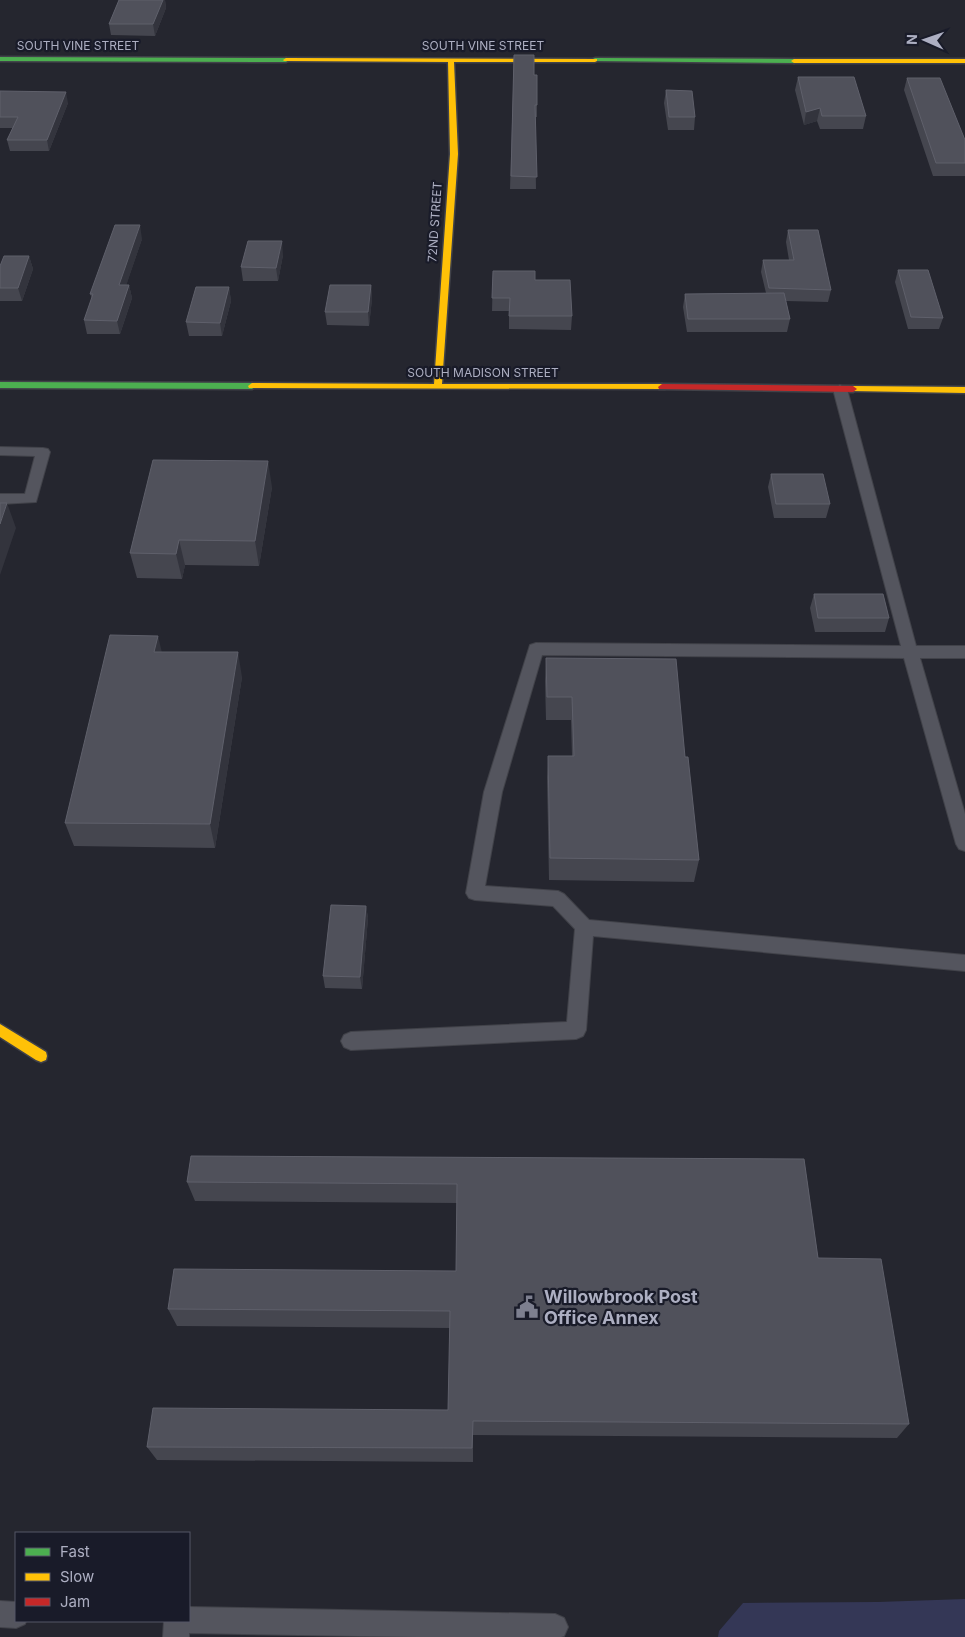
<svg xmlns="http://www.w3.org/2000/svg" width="965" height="1637" font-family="Inter,sans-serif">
<rect width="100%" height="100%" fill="#25262f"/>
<path fill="#343756" d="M965,1599v38h-247l1,-6 24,-28 135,-1z"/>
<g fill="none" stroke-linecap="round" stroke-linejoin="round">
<defs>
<path id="lane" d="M840,385l7,4 69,257h49v12h-45l45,156v37l-6,-2 -3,-5 -52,-186 -362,-3 -40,137 -17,94 73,5 6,3 25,26 376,35v16l-372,-35 -7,94 -3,6 -7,3 -225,11 -7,-3 -3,-6 3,-6 7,-3 216,-10 8,-93 -22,-23 -78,-6 -6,-2 -3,-5 18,-101 46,-147 6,-2 365,3 -68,-257z
M0,447l43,1 5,1 2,3 -14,50 -36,2v-10h25l10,-38 -35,-1z
M0,1601l16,1v19h10l-1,3 -9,4 -16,-1z
M189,1607l366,7 9,4 4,9 -4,9 -3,1h-145l-227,-4v4h-26l1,-16h25z"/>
<path id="fast" d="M0,57l286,1 3,2 -3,2 -286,-1z
M595,58l199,1 3,2 -3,2 -201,-2v-2z
M0,382l252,1 4,3 -4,3 -252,-1z"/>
<path id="slow" d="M286,58l311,1v2l-2,1h-141l4,92 -16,230h220l4,3 -1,2 -416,-1 -1,-2 4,-3 182,1 16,-230 -2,-92 -164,-1 -1,-1z
M965,59v4h-171l-3,-2 3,-2z
M853,386l112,1v6l-115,-2v-4z
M0,1024l46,28 1,4 -1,4 -5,2 -5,-2 -36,-23z"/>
<path id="jam" d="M662,384l191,2 4,3 -4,3 -194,-3 -1,-2z"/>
</defs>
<use href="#lane" stroke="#414249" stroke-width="2"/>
<use href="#fast" stroke="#414249" stroke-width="3"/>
<use href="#slow" stroke="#414249" stroke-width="3"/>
<use href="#jam" stroke="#414249" stroke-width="3"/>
<use href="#lane" fill="#54555e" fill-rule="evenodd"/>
<use href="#fast" fill="#4caf50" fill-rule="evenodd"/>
<use href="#slow" fill="#ffc107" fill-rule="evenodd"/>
<use href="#jam" fill="#c62828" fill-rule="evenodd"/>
</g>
<path fill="#45464f" d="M119,0h46l1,8 -11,28 -44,-1 -2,-11z
M514,55l20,20 3,30v12h-2l1,72h-26z
M798,77l68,39 -3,13h-43l-3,-8 -13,4 -9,-35z
M907,78l58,62v36h-32l-29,-86z
M666,90l29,27 -1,13h-26l-4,-27z
M0,91l68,12 -19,48h-39l-3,-11 6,-12h-13z
M788,230l43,60 -3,12 -42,-1 4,18 -3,13h-100l-4,-25 2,-13 81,-1 -5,-21 2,-12h26l-3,-18z
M142,239l-16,46h3l3,13 -12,36h-33l-3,-14 8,-22 -2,-4z
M283,255l-5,26h-35l-2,-14z
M29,256l4,13 -11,32h-22v-35z
M898,270l45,48 -4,11h-31l-13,-47z
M493,271l42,9 37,36 -1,14 -62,-1v-18h-17z
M371,285l1,14 -3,27 -42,-1 -2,-13z
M229,287l2,14 -9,35h-33l-3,-14z
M771,474l59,30 -4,14h-52l-6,-31z
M272,487l-13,79 -74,-1 -3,14 -45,-1 -7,-25z
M814,594l75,24 -4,14h-70l-5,-24z
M162,652l80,25 -27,171 -141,-2 -9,-23z
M546,658l139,99 14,103 -5,22 -145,-2 -2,-102 1,-22h24l-1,-36h-25l-1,-39z
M366,906l2,12 -6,71 -37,-1 -2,-12z
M804,1159l14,99 91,166 -12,14 -424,-3v27l-316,-2 -10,-13 301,-37 2,-82 -273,-2 -9,-17 288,-38 1,-68 -262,-2 -8,-19z"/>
<path fill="#33343d" d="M163,0h2l1,8 -11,28 -2,-12z
M66,92l2,11 -19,48 -2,-11z
M820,108l-3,13 -13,4 2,-13z
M140,225l2,14 -20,59 -3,-13z
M282,241l1,14 -5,26 -2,-13z
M29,256l4,13 -11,32 -4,-13z
M129,285l3,13 -12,36 -3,-13z
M371,285l1,14 -3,27 -1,-14z
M229,287l2,14 -9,35 -2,-13z
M268,461l4,26 -13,79 -4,-25z
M7,503l9,25 -16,47v-51z
M179,540l6,25 -3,14 -6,-25z
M158,636l6,25 -10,-9z
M238,652l4,25 -27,171 -5,-24z
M366,906l2,12 -6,71 -2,-12z"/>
<path fill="#50515b" stroke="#5f606b" d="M119,0h44l-10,24h-44z
M514,55h20v20h3v30h-2l2,72 -26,-1z
M798,77h56l12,39h-44l-2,-8 -14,4z
M907,78h33l25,62v23h-29z
M666,90l26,1 3,26h-26z
M0,91l66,1 -19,48h-40l11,-23h-18z
M115,225h25l-21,60h10l-12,36 -33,-1 9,-26h-3z
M788,230h30l13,60 -62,-2 -6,-28h31z
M248,241h34l-6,27 -35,-1z
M4,256h25l-11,32h-18v-22z
M898,270h30l15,48 -32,-1z
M493,271h42v9h35l2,36h-63l1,-18h-18z
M330,285h41l-3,27h-43z
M196,287h33l-9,36 -34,-1z
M784,293l6,26h-102l-3,-25z
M153,460l115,1 -13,80 -76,-1 -3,14 -46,-1z
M771,474h52l7,30h-54z
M0,503h7l-7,21z
M814,594h69l6,24h-71z
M110,635l48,1 -4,16h84l-28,172 -145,-1z
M546,658l130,1 9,98h3l11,103 -149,-2 -2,-102h26l-2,-59h-25z
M331,905l35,1 -6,71 -37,-1z
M191,1156l613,3 14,99 63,1 28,165 -436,-3 -1,27 -325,-1 6,-39 295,2 2,-99 -282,-2 6,-40 282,2 1,-87 -270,-2z"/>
<defs>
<symbol id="civic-bare" viewBox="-9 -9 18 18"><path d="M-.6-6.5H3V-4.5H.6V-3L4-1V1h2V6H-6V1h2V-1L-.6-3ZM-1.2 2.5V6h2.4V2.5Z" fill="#7d7f8f" stroke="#191b29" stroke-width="2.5" paint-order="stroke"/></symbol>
</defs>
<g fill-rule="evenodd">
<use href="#civic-bare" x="511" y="1291" width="32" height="32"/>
</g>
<g text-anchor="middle" stroke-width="4.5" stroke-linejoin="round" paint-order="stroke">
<g font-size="12" fill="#adafc2" stroke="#191b29">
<text x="78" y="50">SOUTH VINE STREET</text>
<text x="483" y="50">SOUTH VINE STREET</text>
<text transform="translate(435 222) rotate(-86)" y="4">72ND STREET</text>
<text x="483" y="377">SOUTH MADISON STREET</text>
</g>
<g font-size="18" font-weight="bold" fill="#adafc2" stroke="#191b29" text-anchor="start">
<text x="544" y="1303">Willowbrook Post<tspan x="544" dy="21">Office Annex</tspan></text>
</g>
</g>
<rect x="15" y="1532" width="175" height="90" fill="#191b29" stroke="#545666"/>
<rect x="25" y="1548" width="25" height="8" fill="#4caf50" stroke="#545666"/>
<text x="60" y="1557" font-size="15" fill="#adafc2">Fast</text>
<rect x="25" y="1573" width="25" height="8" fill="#ffc107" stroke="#545666"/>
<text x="60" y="1582" font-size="15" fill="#adafc2">Slow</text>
<rect x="25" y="1598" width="25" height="8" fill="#c62828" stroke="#545666"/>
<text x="60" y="1607" font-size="15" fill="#adafc2">Jam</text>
<g transform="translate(925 40) rotate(272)" stroke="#191b29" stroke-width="4" paint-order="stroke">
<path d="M0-4L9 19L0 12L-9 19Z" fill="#adafc2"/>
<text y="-8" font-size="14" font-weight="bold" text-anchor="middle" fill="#adafc2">N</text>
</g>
</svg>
